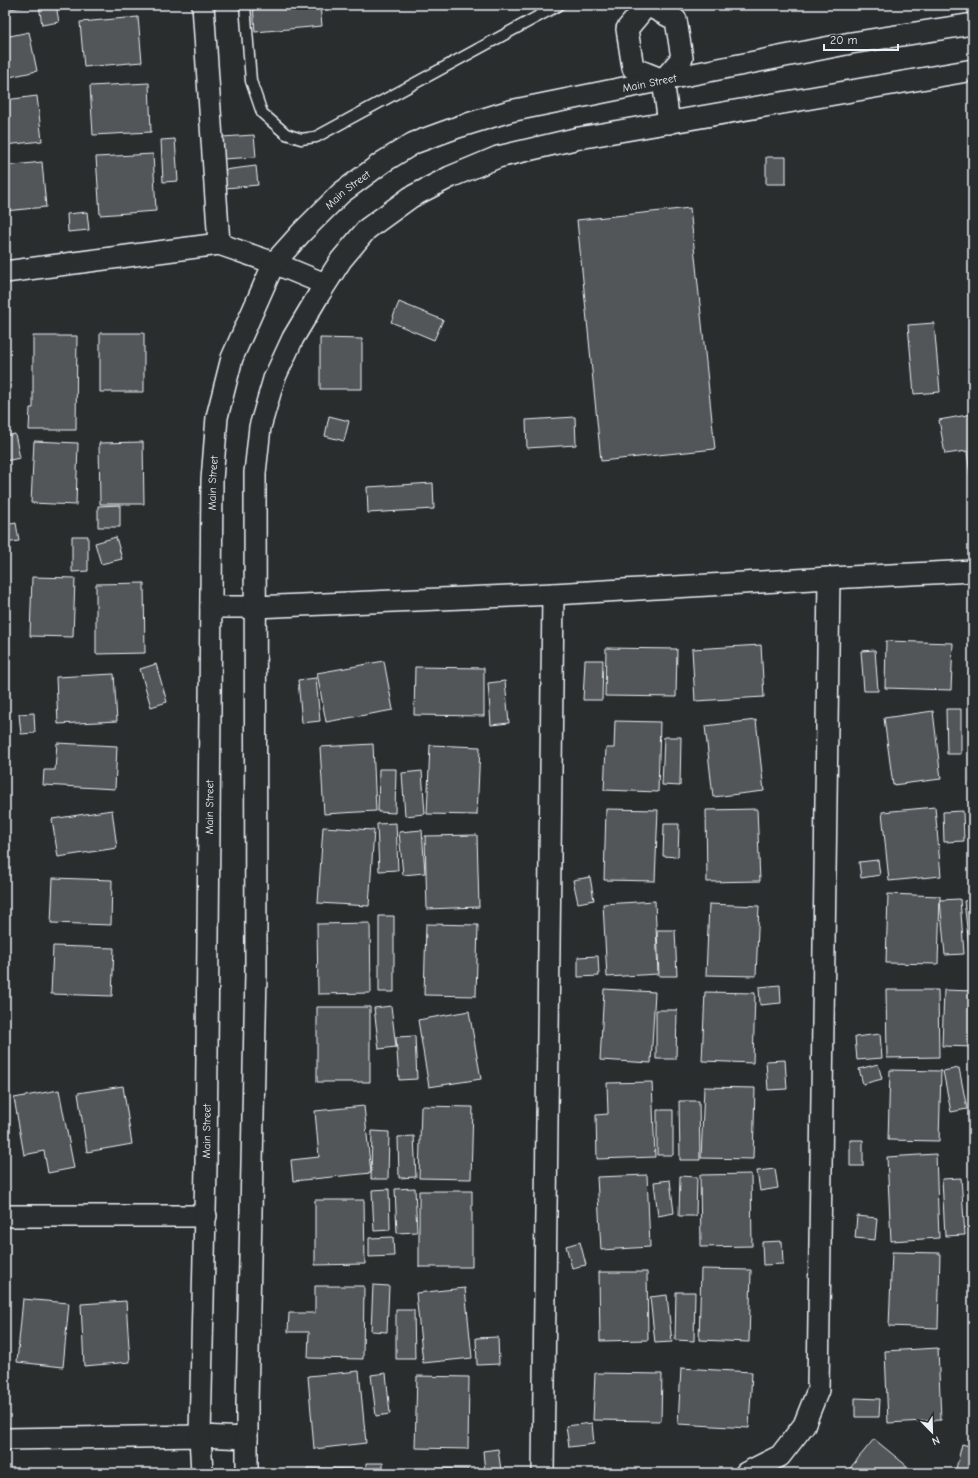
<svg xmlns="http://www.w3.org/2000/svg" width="978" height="1478" font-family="'Comic Neue',sans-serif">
<rect width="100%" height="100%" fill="#2a2d2e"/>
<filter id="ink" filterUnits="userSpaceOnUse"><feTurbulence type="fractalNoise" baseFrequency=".025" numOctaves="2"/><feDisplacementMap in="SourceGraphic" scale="8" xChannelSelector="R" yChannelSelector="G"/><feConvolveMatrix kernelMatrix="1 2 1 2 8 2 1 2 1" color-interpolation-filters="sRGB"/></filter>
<g filter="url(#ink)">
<path fill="#535759" stroke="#e8f1f8" d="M5,5h28l-28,5z
M39,5h17l3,17 -17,3z
M253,5h67l2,21 -67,6z
M138,17l4,45 -58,5 -4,-45z
M29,32l8,39 -32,7v-41z
M149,83l2,49 -58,3 -3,-49z
M37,96l5,45 -37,4v-45z
M254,135l2,22 -33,2 -1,-22z
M175,139l3,42 -15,1 -2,-42z
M153,154l3,57 -56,4 -4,-58z
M766,157h20v27h-20z
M42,162l4,45 -41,4v-45z
M256,166l2,19 -32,3 -2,-18z
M690,208l25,241 -114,12 -24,-241z
M87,212l2,18 -21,2 -1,-18z
M399,302l44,18 -9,20 -43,-18z
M934,323l6,69 -26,2 -6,-69z
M100,333h44v59h-44z
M33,336h44l-1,94h-47l1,-22h3z
M320,338l42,1v50h-42z
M973,414v61h-3l-3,-24 -22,3 -6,-34z
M329,416l20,5 -5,20 -19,-5z
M575,417l1,28 -49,3 -1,-28z
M15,434l5,24 -15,3v-25z
M34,441l44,2 -2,62 -45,-2z
M143,442l1,62h-44l-1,-61z
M433,483l1,26 -66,4 -1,-26z
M120,505v22h-22v-21z
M16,523l3,18 -14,2v-18z
M72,536h16v35l-16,1z
M116,537l6,22 -21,5 -6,-21z
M32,577l43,1 -2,59 -43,-1z
M144,583l1,70 -49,1v-70z
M886,641l67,2 -2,47 -66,-2z
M761,645l3,52 -69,4 -3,-52z
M606,648l71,1 -1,48 -71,-1z
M875,650l3,41h-14l-3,-40z
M585,660h18l-1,40h-19z
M384,661l9,49 -67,12 -9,-49z
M156,664l11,38 -16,5 -11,-38z
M415,667l69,1v48l-70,-1z
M114,674l3,47 -59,3 -2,-47z
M316,678l4,43 -18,2 -4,-43z
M505,681l4,42 -18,2 -3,-42z
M946,709h15v45h-14z
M933,711l8,68 -48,6 -9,-67z
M34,713l1,20 -14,1 -2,-20z
M756,720l8,71 -51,6 -8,-71z
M615,721l45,1 -2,70 -54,-2 2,-42h8z
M972,730h1v53h-2z
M664,737h17l-1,49 -18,-1z
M57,743l60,3 -2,43 -72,-4 1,-15h11z
M373,744l3,67 -52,3 -4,-67z
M430,745l50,2 -3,68 -50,-1z
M379,769h17l-1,44 -17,-1z
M422,771l3,43 -20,2 -3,-43z
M935,807l6,69 -52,5 -7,-69z
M606,809l52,1 -3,71 -51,-1z
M757,809l3,72 -53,1 -1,-72z
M112,810l5,38 -59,9 -6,-38z
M963,811l1,30 -20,1 -1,-30z
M396,823l2,47 -19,1 -2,-47z
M664,824h15l-1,33 -15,-1z
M323,827l51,3 -5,76 -51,-3z
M422,830l3,43 -22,2 -4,-43z
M477,835l2,72 -52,2 -2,-73z
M878,860l2,15 -19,3 -2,-16z
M590,877l4,23 -16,3 -5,-23z
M53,878l59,2 -1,45 -60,-2z
M888,894l52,2 -2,68 -52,-1z
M960,899l4,55 -19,1 -5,-55z
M973,900v55h-3l-6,-54z
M655,901l3,73 -51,3 -4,-73z
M709,904l50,2 -3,70 -50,-1z
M379,916h15v76h-15z
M370,923l1,70 -53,1 -1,-70z
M426,924l52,1 -2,71 -52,-1z
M657,930h18l2,46h-18z
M53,946l61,2 -2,48 -61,-2z
M598,956l1,20 -21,1v-20z
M780,985l1,18 -21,2 -1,-18z
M604,989l51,3 -4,71 -51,-3z
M886,990h52l1,67 -52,1z
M944,990l29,1v56l-31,-1z
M705,992l50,1 -2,70 -51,-2z
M391,1006l5,41 -17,2 -5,-41z
M317,1007h53v75h-53z
M656,1010h21l-1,49h-20z
M469,1011l12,68 -52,8 -11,-67z
M880,1034l2,24 -25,2 -2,-23z
M415,1036l2,43 -18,1 -3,-43z
M785,1060l2,29 -19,1 -2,-29z
M878,1064l4,15 -19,5 -4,-15z
M959,1068l8,41 -16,3 -8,-41z
M890,1070l51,1 -2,70 -51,-1z
M652,1082l3,75 -58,2 -1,-44 12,-1 -1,-31z
M123,1086l9,58 -45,8 -9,-59z
M704,1087l51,1 -2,71 -52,-1z
M59,1090l15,78 -26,5 -4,-22 -20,4 -10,-57z
M679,1101h20l1,59h-20z
M364,1106l7,67 -78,8 -2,-21 28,-3 -4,-46z
M421,1106l52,1 -2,72 -52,-1z
M657,1110h16v45h-16z
M372,1131l17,1 -1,47h-17z
M414,1136l2,41 -17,1 -1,-41z
M850,1140h13v26h-13z
M936,1154l3,84 -48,3 -4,-84z
M775,1169l3,19 -18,3 -3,-20z
M751,1174l1,72 -51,1 -1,-72z
M647,1175l3,72 -49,3 -4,-73z
M680,1176l17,1 -1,39h-17z
M961,1178l4,57 -20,1 -3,-57z
M670,1180l4,33 -16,3 -4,-34z
M415,1188l2,44 -20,1 -2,-44z
M389,1189l1,41 -16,1 -2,-41z
M419,1191h53v76h-53z
M315,1200h49l1,64 -50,1z
M857,1216l20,2 -2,22 -20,-2z
M393,1237l1,19 -25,1v-19z
M782,1241l1,23 -20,1 -1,-23z
M580,1242l6,23 -14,3 -6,-22z
M892,1252l48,1 -2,75 -49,-2z
M971,1253h2v44h-2z
M701,1269l50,1 -2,72 -50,-2z
M599,1272h48l1,68 -48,1z
M373,1285l16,1 -2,46 -16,-1z
M315,1286h49l-1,73 -55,-1 1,-26h-21l1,-19h26z
M465,1288l7,70 -49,5 -7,-70z
M676,1292h19l-1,49 -19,-1z
M667,1295l5,47 -17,1 -5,-46z
M23,1299l46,4 -6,64 -46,-5z
M126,1301l4,61 -46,4 -3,-62z
M396,1310h18l1,49h-19z
M498,1337l1,27 -22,1 -1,-27z
M938,1348l3,72 -53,3 -3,-72z
M681,1368l71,4 -3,56 -71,-4z
M359,1371l7,72 -52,6 -6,-73z
M386,1373l4,41 -14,2 -5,-41z
M595,1373l67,1 -1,47 -68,-1z
M417,1376l52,1 -1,72 -53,-1z
M855,1398l25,1 -1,18h-24z
M592,1423l2,21 -25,3 -3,-21z
M874,1439l39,32 -1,2h-66z
M962,1444l11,3v26h-18z
M498,1449l3,21 -16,2 -2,-21z
M366,1463h17v10h-17z
M308,1468l53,1v4h-53z
M416,1468l52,1v4h-52z
M397,1470h15v3h-15z"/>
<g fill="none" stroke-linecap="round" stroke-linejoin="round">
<defs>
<path id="lane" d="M245,5l6,76 11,32 24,21 15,5 15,-2 243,-132"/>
<g id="street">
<path d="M203,5l16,239"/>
<path d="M647,5l-20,24 6,39 30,12"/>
<path d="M647,5l29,15 6,38 -19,22"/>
<path d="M663,80l6,43"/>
<path d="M5,272l214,-28 55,19 51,21"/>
<path d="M211,607h44l298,-13 276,-16 144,-7"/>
<path d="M5,1216h201"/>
<path d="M5,1439l195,-3 47,2"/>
<path id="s1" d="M202,1473l-2,-37 6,-269 6,-687 5,-63 15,-59 42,-95 27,-30 40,-40 42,-31 31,-19 44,-16 52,-16 153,-31 188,-37 122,-19"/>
<path d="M247,1473v-70l9,-430 -1,-500 5,-46 14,-48 19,-41 25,-42 23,-36 26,-31 44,-32 39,-20 48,-20 81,-19 394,-68"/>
<path d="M543,1473l10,-879"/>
<path d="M746,1473l34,-17 24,-31 14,-35 11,-812"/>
</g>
</defs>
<use href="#lane" stroke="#e8f1f8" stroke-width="13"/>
<use href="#street" stroke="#e8f1f8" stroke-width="24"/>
<use href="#lane" stroke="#2a2d2e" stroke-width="10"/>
<use href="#street" stroke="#2a2d2e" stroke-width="21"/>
</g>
</g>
<g text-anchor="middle" stroke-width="3" stroke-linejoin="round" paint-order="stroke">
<g font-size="11" fill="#e8f1f8" stroke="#2a2d2e">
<text dy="4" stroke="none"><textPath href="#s1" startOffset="1650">Main Street</textPath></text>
<text dy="4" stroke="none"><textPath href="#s1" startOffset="1325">Main Street</textPath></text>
<text dy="4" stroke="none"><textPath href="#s1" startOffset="990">Main Street</textPath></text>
<text dy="4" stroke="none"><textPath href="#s1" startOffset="666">Main Street</textPath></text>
<text dy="4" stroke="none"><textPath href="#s1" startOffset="342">Main Street</textPath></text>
</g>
</g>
<rect width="978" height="1478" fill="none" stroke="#2a2d2e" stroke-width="20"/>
<rect x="10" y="10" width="958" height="1458" fill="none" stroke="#e8f1f8" stroke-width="1.5" filter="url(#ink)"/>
<g transform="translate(932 1432) rotate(157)" stroke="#2a2d2e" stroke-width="3" paint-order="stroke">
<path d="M0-3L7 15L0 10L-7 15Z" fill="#e8f1f8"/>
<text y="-6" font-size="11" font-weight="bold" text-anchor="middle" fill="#e8f1f8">N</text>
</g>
<path d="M824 44v6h74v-6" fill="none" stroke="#e8f1f8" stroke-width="2"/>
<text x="830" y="44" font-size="12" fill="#e8f1f8" stroke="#2a2d2e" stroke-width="3" paint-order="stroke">20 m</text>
</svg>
